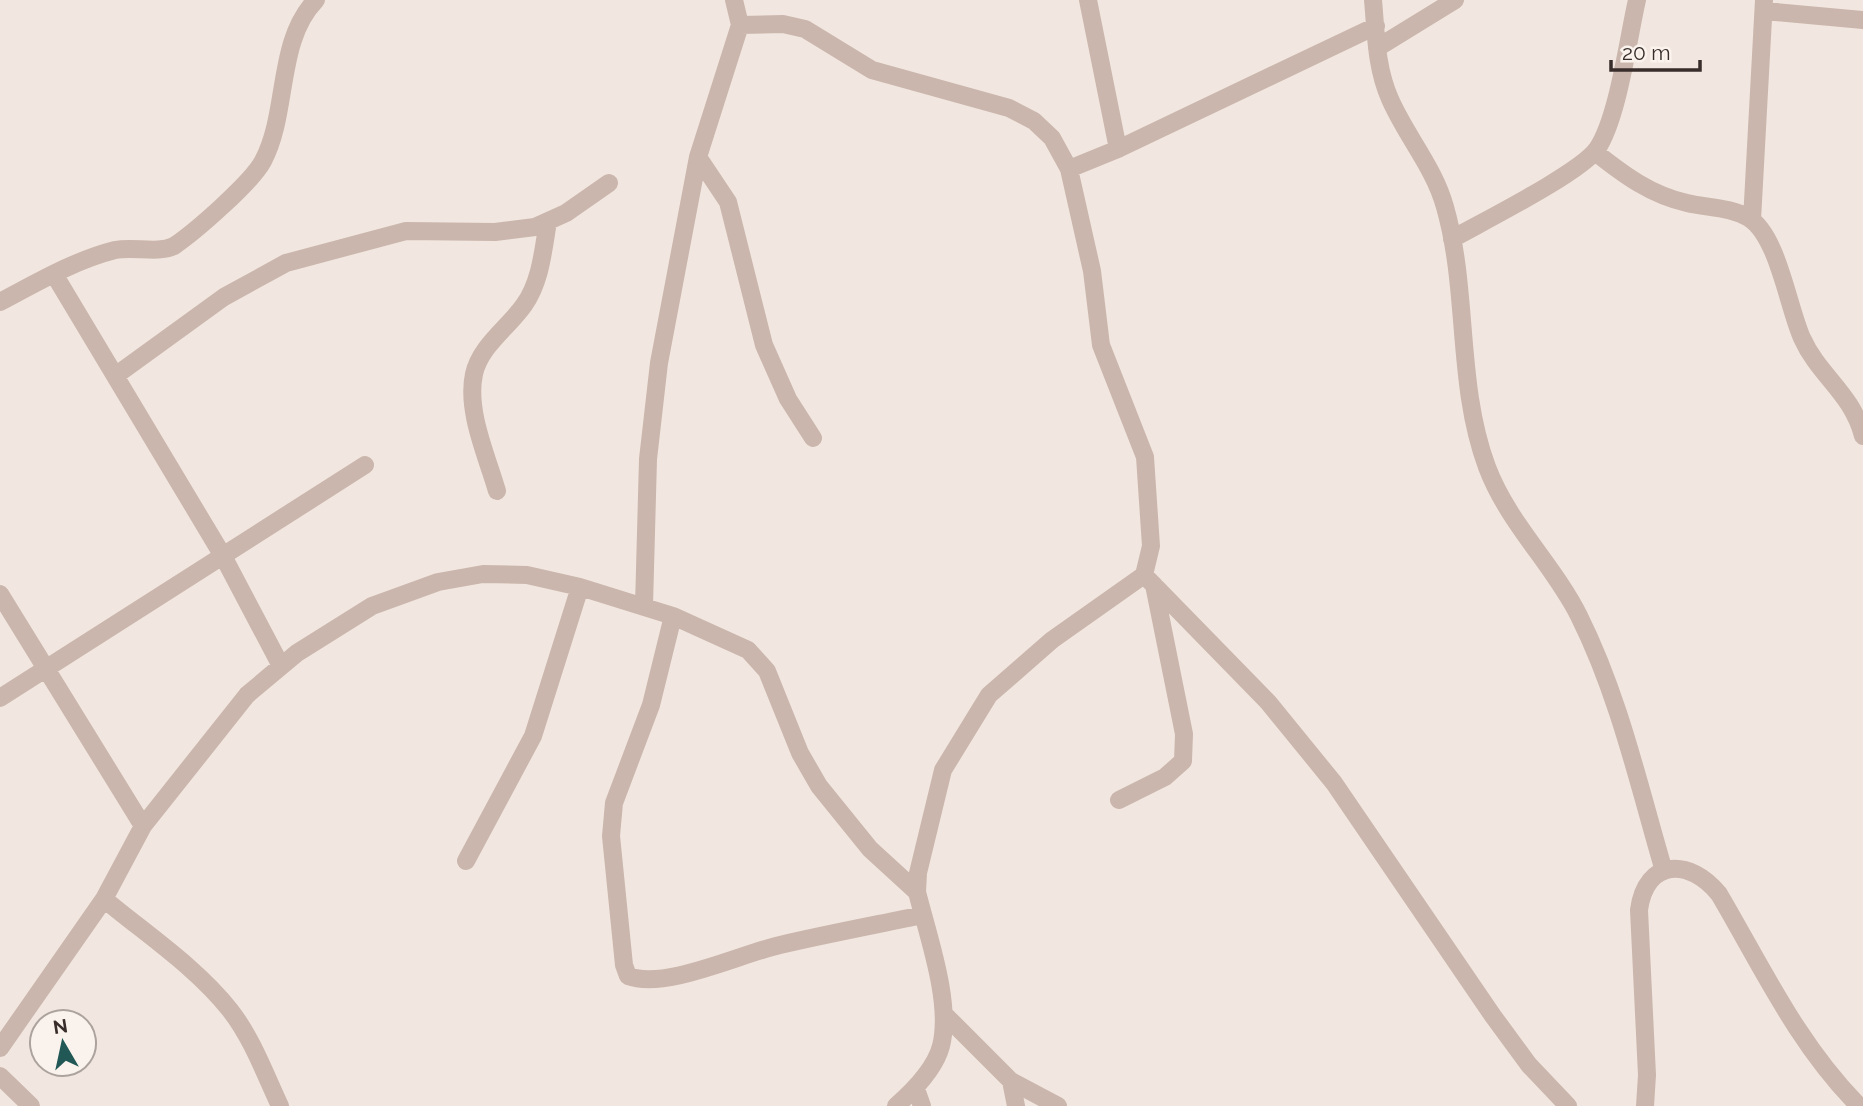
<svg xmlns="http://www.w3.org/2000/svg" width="1863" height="1106" font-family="Raleway,sans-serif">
<rect width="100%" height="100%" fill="#f2e7e0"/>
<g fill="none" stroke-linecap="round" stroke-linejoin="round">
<path stroke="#cab6ac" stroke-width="18" d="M734,0l6,25 43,-1 22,5 67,41 137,38 25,13 18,17 17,31 23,102 9,74 44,112 6,89 -7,29 -92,65 -63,55 -46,75 -25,103 -1,19c11,44 35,111 24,154 -6,23 -28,45 -45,60
M1088,0l30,149
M1373,0c3,33 3,68 17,99 16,37 44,68 55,108 24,84 11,177 42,260 21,56 66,97 92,149 40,80 60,170 85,255
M1765,11l98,9
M1377,48l78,-48
M1595,152c29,23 56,43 92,51 21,5 43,4 62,15 29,18 39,89 53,120 17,38 50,55 61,98
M698,157l30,45 36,143 24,54 25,39
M1069,169l49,-20 258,-123
M1752,220l12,-220
M1452,239c30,-17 128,-66 145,-90 21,-31 31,-110 40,-149
M54,274l169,282 58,110
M0,302c36,-19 75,-42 115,-52 20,-4 41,4 59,-4 22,-15 78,-64 89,-85 26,-49 13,-120 53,-161
M115,376l109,-79 62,-34 120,-32 89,1 40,-5 31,-14 43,-30
M497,491c-10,-35 -31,-80 -23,-117 6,-28 34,-46 50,-69 17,-24 19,-55 24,-83
M1144,575l124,127 66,81 159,233 36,49 39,41
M0,594l143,232
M644,606l4,-147 11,-96 39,-206 42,-132
M673,616l-22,89 -37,98 -3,33 13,129 4,11c38,14 112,-22 152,-31 47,-11 95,-20 143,-30
M0,698l365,-233
M1119,800l46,-23 18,-16 1,-27 -30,-149
M466,861l67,-125 47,-149
M104,899c42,35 92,68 126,111 22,28 35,64 50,96
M945,1015l66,66 47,25
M0,1048l104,-149 39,-73 104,-131 50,-42 75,-47 66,-24 45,-8 44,1 53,12 93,29 75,34 19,21 33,82 19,33 51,63 47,43
M0,1076l31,30
M1011,1081l5,25
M916,1089l6,17
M1645,1106l2,-31 -8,-165c7,-52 51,-52 80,-16 43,73 79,151 140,212"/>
</g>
<g transform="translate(63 1043) rotate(351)"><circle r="33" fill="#faf2ec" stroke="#aca39e" stroke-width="2"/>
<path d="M0-5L12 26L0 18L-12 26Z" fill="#215856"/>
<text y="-10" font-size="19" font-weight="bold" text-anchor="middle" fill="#382d2a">N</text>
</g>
<path d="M1611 60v10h89v-10" fill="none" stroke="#382d2a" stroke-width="3.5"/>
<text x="1622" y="60" font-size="21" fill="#382d2a" stroke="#faf2ec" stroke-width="5" paint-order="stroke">20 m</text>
</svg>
